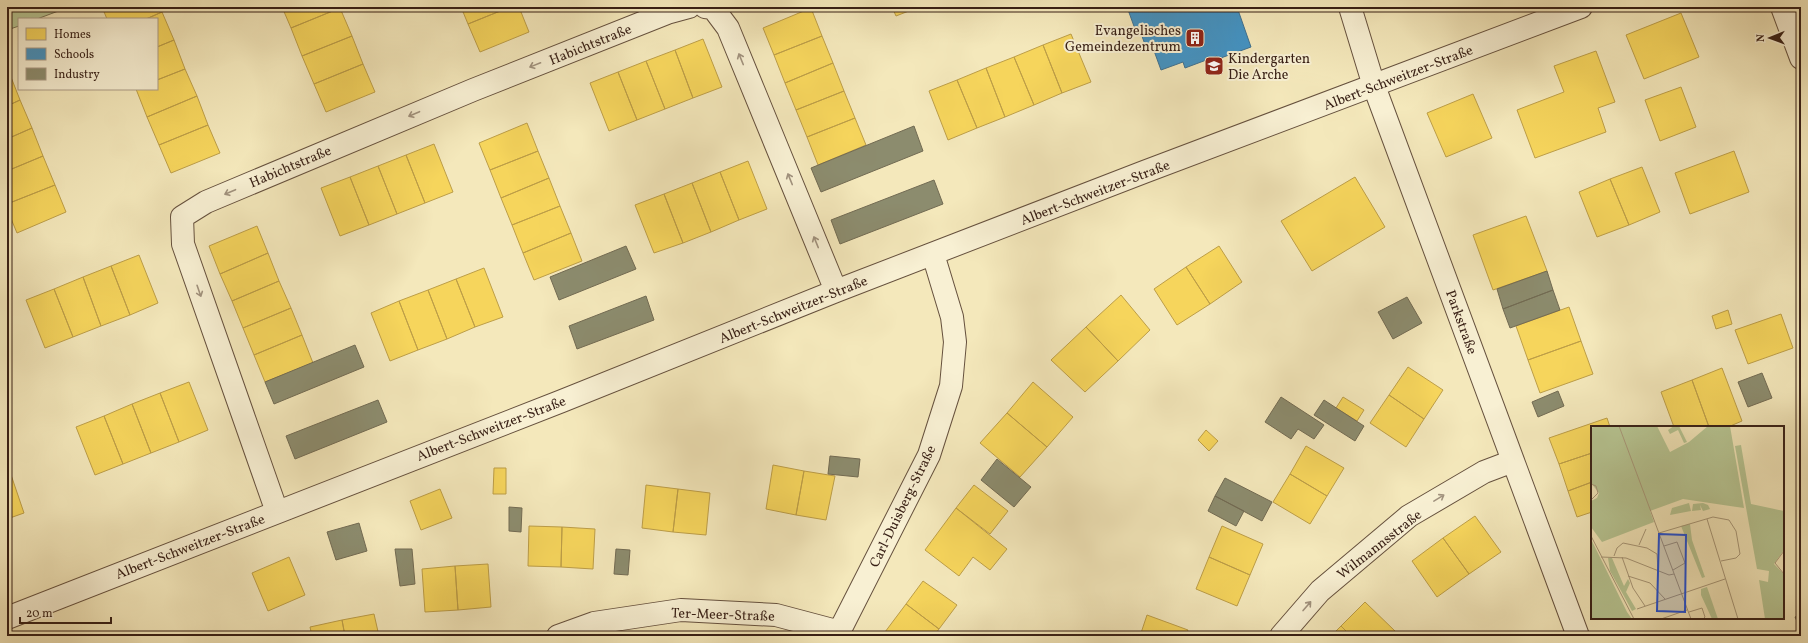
<svg xmlns="http://www.w3.org/2000/svg" width="1808" height="643" font-family="Vollkorn,serif">
<rect width="100%" height="100%" fill="#f4e8bb"/>
<filter id="stains"><feTurbulence type="fractalNoise" baseFrequency=".005" numOctaves="4"/><feColorMatrix values="0 0 0 0 .2 0 0 0 0 .09 0 0 0 0 .02 0 0 0 .5 -.17"/></filter>
<radialGradient id="worn" r=".72"><stop offset=".6" stop-color="#630" stop-opacity="0"/><stop offset="1" stop-color="#630" stop-opacity=".3"/></radialGradient>
<path fill="#b7c693" stroke="#777254" d="M7,7h62l-32,12h-18v7l-12,4z"/>
<path fill="#f6d55c" stroke="#bd9e47" d="M102,7h58l2,5 -16,7h-39z
M282,7h58v1l-49,20z
M461,7h49l-42,17z
M510,7h9l10,25 -49,20 -12,-28z
M892,7h27l-23,9z
M340,8l12,28 -50,20 -11,-28z
M811,8l11,28 -48,19 -11,-27z
M162,12l12,28 -17,7v-28h-11z
M1681,13l18,44 -55,22 -18,-44z
M1071,34l20,48 -29,11 -19,-48z
M352,36l11,28 -49,20 -12,-28z
M822,36l11,27 -48,20 -11,-28z
M703,39l19,48 -29,11 -18,-48z
M174,40l11,29 -28,11v-33z
M1043,45l19,48 -28,12 -20,-48z
M675,50l18,48 -28,11 -19,-48z
M1596,51l19,51 -17,6 8,24 -71,26 -18,-48 47,-18 -10,-26z
M1014,57l20,48 -29,12 -19,-49z
M646,61l19,48 -28,11 -19,-48z
M833,63l11,28 -48,19 -11,-27z
M363,64l12,28 -49,20 -12,-28z
M986,68l19,49 -28,11 -20,-48z
M185,69l12,27 -50,21 -11,-28h21v-9z
M9,72l11,28 -13,6v-33z
M618,72l19,48 -28,11 -19,-48z
M957,80l20,48 -29,12 -19,-49z
M1681,87l15,40 -36,14 -15,-41z
M844,91l11,27 -48,19 -11,-27z
M1473,94l19,44 -46,19 -19,-44z
M197,96l11,29 -49,20 -12,-28z
M20,100l12,28 -25,11v-33z
M855,118l11,27 -48,20 -11,-28z
M527,123l11,28 -48,19 -11,-27z
M208,125l12,28 -49,20 -12,-28z
M32,128l11,28 -36,15v-32z
M434,144l19,48 -28,11 -19,-48z
M538,151l11,27 -48,20 -11,-28z
M1734,151l15,41 -59,22 -15,-41z
M406,155l19,48 -28,11 -19,-48z
M43,156l12,29 -48,19v-33z
M748,161l19,48 -28,11 -19,-48z
M378,166l19,48 -28,11 -19,-48z
M1642,167l18,45 -31,13 -19,-46z
M720,172l19,48 -28,12 -19,-49z
M350,177l19,48 -29,11 -19,-48z
M1355,177l30,50 -73,44 -31,-50z
M549,178l11,28 -48,19 -11,-27z
M1610,179l19,46 -32,12 -18,-45z
M692,183l19,49 -28,11 -19,-49z
M55,185l11,27 -49,21 -10,-24v-5z
M664,194l19,49 -29,10 -19,-48z
M560,206l11,27 -48,20 -11,-28z
M1526,216l21,55 -54,19 -20,-55z
M257,226l11,27 -48,21 -11,-28z
M571,233l11,28 -48,19 -11,-27z
M1219,246l23,36 -32,22 -24,-37z
M268,253l11,28 -47,20 -12,-27z
M139,255l19,48 -28,12 -19,-49z
M111,266l19,49 -29,11 -18,-49z
M1186,267l24,37 -33,21 -23,-36z
M484,268l19,49 -28,10 -19,-48z
M83,277l18,49 -28,11 -19,-48z
M456,279l19,48 -28,12 -19,-49z
M279,281l12,27 -48,20 -11,-27z
M54,289l19,48 -28,11 -19,-48z
M428,290l19,49 -29,11 -19,-49z
M1121,295l29,35 -32,31 -32,-34z
M399,301l19,49 -28,11 -19,-48z
M1569,307l12,34 -53,19 -12,-34z
M291,308l11,27 -48,20 -11,-27z
M1728,310l4,14 -16,5 -4,-13z
M1781,314l12,34 -45,16 -13,-34z
M1086,327l32,34 -33,31 -34,-32z
M302,335l11,28 -48,19 -11,-27z
M1581,341l12,33 -53,19 -12,-33z
M1408,367l35,23 -19,29 -35,-24z
M1722,368l20,53 -14,6h-19l-17,-47z
M1692,380l17,47h-35l-13,-35z
M189,382l19,48 -29,12 -19,-49z
M1033,382l40,35 -26,30 -40,-34z
M160,393l19,49 -28,11 -19,-49z
M1389,395l35,24 -18,28 -36,-24z
M1343,397l21,13 -7,11 -21,-13z
M132,404l19,49 -28,11 -19,-48z
M1007,413l40,34 -27,30 -40,-34z
M104,416l19,48 -28,11 -19,-48z
M1607,418l3,9h-18v26l-33,11 -10,-26z
M1206,430l12,11 -9,10 -11,-11z
M1306,446l38,22 -17,28 -37,-22z
M1592,453v29l-24,9 -9,-27z
M7,463l17,50 -17,6z
M773,465l31,6 -8,44 -30,-6z
M494,468h12v26h-13z
M804,471l31,5 -9,44 -30,-5z
M1290,474l37,22 -17,28 -37,-22z
M1592,482v30l-15,5 -9,-26z
M646,485l32,4 -5,43 -31,-4z
M974,485l34,26 -18,23 -34,-26z
M440,489l12,29 -31,12 -11,-29z
M678,489l32,4 -4,42 -33,-3z
M956,508l51,41 -17,21 -17,-13 -14,19 -34,-26z
M1475,516l26,36 -32,22 -26,-36z
M529,526l33,1 -1,40 -33,-1z
M1222,526l41,18 -13,31 -41,-18z
M562,527l33,2 -2,40 -32,-2z
M1443,538l26,36 -32,23 -25,-36z
M289,557l16,38 -37,16 -16,-38z
M1209,557l41,18 -13,31 -41,-17z
M488,564l3,43 -33,3 -3,-44z
M455,566l3,44 -33,2 -3,-43z
M923,581l34,24 -18,24 -33,-25z
M1365,602l30,29 -6,5h-38l-10,-10z
M906,604l33,25 -5,7h-52z
M374,614l5,22h-34l-3,-16z
M1147,615l41,15 -3,6h-45z
M342,620l3,16h-33l-2,-9z
M1341,626l10,10h-20z"/>
<path fill="#4393c3" stroke="#3f708f" d="M1127,7h110l14,40 -33,12 -1,-3 -32,12 -2,-6 -22,8 -8,-22 -6,2 -8,-22 -4,1z"/>
<path fill="#8c8c6e" stroke="#726b53" d="M914,126l9,25 -102,41 -10,-24z
M934,180l9,24 -103,40 -9,-24z
M626,246l10,23 -77,31 -9,-23z
M1547,271l6,19 -50,19 -6,-20z
M1553,290l7,20 -50,18 -7,-19z
M646,296l8,24 -77,29 -8,-23z
M1407,297l15,26 -29,16 -15,-27z
M355,345l9,22 -90,37 -9,-22z
M1762,373l10,25 -24,9 -10,-25z
M1558,391l6,15 -26,11 -6,-15z
M1281,397l43,28 -10,14 -16,-10 -7,10 -26,-17z
M378,400l9,22 -92,37 -9,-23z
M1324,400l40,26 -9,15 -41,-26z
M830,456l30,3 -2,18 -30,-3z
M997,459l34,28 -17,20 -33,-27z
M1225,478l47,24 -10,19 -47,-25z
M1215,496l29,15 -8,15 -28,-15z
M509,507l13,1 -1,24 -12,-1z
M359,523l8,28 -31,9 -9,-28z
M395,549h17l3,35 -15,2z
M616,549l14,1 -2,25 -14,-1z
M1801,614v16l-6,-13z"/>
<g fill="none" stroke-linecap="round" stroke-linejoin="round">
<defs>
<path id="street" d="M705,7l8,1 15,20 108,263
M1350,7l24,79 204,550
M1782,7l19,51
M277,512l-94,-268 -1,-27 24,-15 267,-112 194,-77 22,-6
M7,618l555,-217 274,-110 308,-119 437,-165
M558,636l36,-13 87,-13 95,5 64,17
M837,636l92,-181 22,-69 4,-44 -3,-25 -19,-63
M1281,636l39,-45 89,-75 75,-44 29,-11"/>
</defs>
<use href="#street" stroke="#66513e" stroke-width="24"/>
<use href="#street" stroke="#f8f0d3" stroke-width="22"/>
</g>
<defs><path id="oneway-shaft" d="M-6 0H5M1.5-3L5.5 0L1.5 3" fill="none" stroke-width="1.6" stroke-linecap="round" stroke-linejoin="round"/></defs>
<g stroke="#a1927e">
<use href="#oneway-shaft" transform="translate(741 59) rotate(-112)"/>
<use href="#oneway-shaft" transform="translate(535 65) rotate(158)"/>
<use href="#oneway-shaft" transform="translate(414 114) rotate(157)"/>
<use href="#oneway-shaft" transform="translate(790 179) rotate(-112)"/>
<use href="#oneway-shaft" transform="translate(230 192) rotate(157)"/>
<use href="#oneway-shaft" transform="translate(816 242) rotate(-112)"/>
<use href="#oneway-shaft" transform="translate(199 291) rotate(71)"/>
<use href="#oneway-shaft" transform="translate(1439 498) rotate(-31)"/>
<use href="#oneway-shaft" transform="translate(1307 606) rotate(-49)"/>
</g>
<defs>
<symbol id="building-square" viewBox="-11 -11 22 22"><rect x="-9" y="-9" width="18" height="18" rx="4" fill="#8f2418" stroke="#f8f0d3"/><path d="M-4-6H4V6H1V3H-1V6H-4ZM-2.5-4.3h1.7v1.8h-1.7ZM.8-4.3h1.7v1.8H.8ZM-2.5-1h1.7V.8h-1.7ZM.8-1h1.7V.8H.8Z" fill="#fff"/></symbol>
<symbol id="school-square" viewBox="-11 -11 22 22"><rect x="-9" y="-9" width="18" height="18" rx="4" fill="#8f2418" stroke="#f8f0d3"/><path d="M0-5L7-2L0 1L-7-2ZM-4 1L0 2.5L4 1V4Q0 6-4 4Z" fill="#fff"/></symbol>
</defs>
<g fill-rule="evenodd">
<use href="#building-square" x="1184" y="27" width="22" height="22"/>
<use href="#school-square" x="1203" y="55" width="22" height="22"/>
</g>
<g text-anchor="middle" stroke-width="4" stroke-linejoin="round" paint-order="stroke">
<g font-size="14" fill="#371f15" stroke="#f8f0d3" text-anchor="end">
<text x="1181" y="35">Evangelisches<tspan x="1181" dy="16">Gemeindezentrum</tspan></text>
<text x="1228" y="63" text-anchor="start">Kindergarten<tspan x="1228" dy="16">Die Arche</tspan></text>
</g>
<g font-size="14" fill="#371f15" stroke="#f8f0d3">
<text transform="translate(590 44) rotate(-22)" y="5">Habichtstraße</text>
<text transform="translate(1398 77) rotate(-21)" y="5">Albert-Schweitzer-Straße</text>
<text transform="translate(290 166) rotate(-23)" y="5">Habichtstraße</text>
<text transform="translate(1095 192) rotate(-21)" y="5">Albert-Schweitzer-Straße</text>
<text transform="translate(793 309) rotate(-22)" y="5">Albert-Schweitzer-Straße</text>
<text transform="translate(1462 322) rotate(70)" y="5">Parkstraße</text>
<text transform="translate(491 428) rotate(-21)" y="5">Albert-Schweitzer-Straße</text>
<text transform="translate(902 506) rotate(-64)" y="5">Carl-Duisberg-Straße</text>
<text transform="translate(1379 544) rotate(-38)" y="5">Wilmannsstraße</text>
<text transform="translate(190 546) rotate(-21)" y="5">Albert-Schweitzer-Straße</text>
<text transform="translate(723 614) rotate(2)" y="5">Ter-Meer-Straße</text>
</g>
</g>
<g transform="translate(1591 426)">
<rect width="193" height="193" fill="#f4e8bb"/>
<path d="M6,0h60l13,26 19,-10 19,-16h22l14,82 -14,-2 -2,2 2,-2 -47,-7 -33,12 4,11 -52,20 -11,-15v-26l6,-3 2,-5 -8,-10v-55zM83,0h5l8,16 -3,1 -6,-13 -8,4 -2,-4zM150,19l10,59 33,7v39l-10,14 10,10v45h-19l-6,-39 9,2 1,-11 -12,-2 -22,-123zM98,77l2,8 -21,4 2,-7zM112,77l5,2 2,4 -7,2 -3,-6 1,5 -9,1 1,-7zM99,98l2,16 13,37 -3,1 -21,-52zM0,113l36,73 5,7h-40zM17,132h4l12,28 4,-7 2,4 -4,9 10,17 -4,2 -7,-13 -15,-27zM116,161l11,32h-6l-11,-24v-6z" fill="#b7c693"/>
<path fill="none" stroke="#a89879" stroke-width="1" d="M28,0l72,193M0,58l5,2 2,7 -7,7M116,93l31,100M68,107l54,-16 16,3 7,11 4,23 -4,4 -15,3M0,110l43,83M48,119l7,-16M73,120l13,-4 8,21 -12,7M193,125l-9,12 9,11M23,130l3,-8 6,-5 24,5 10,6 1,16M10,131l25,1 43,17 5,-1M31,131l11,31 12,18M37,150l22,7 15,16M46,183l88,-30M98,186l13,-4 3,9 -2,2M70,193l26,-9"/>
<path fill="#1d4ed8" fill-opacity="0.15" stroke="#1d4ed8" stroke-width="2" d="M68,108l27,1 -1,77 -28,-1z"/>
<rect width="193" height="193" fill="none" stroke="#371f15" stroke-width="2"/>
</g>
<rect width="1808" height="643" fill="none" stroke="#f4e8bb" stroke-width="24"/>
<rect x="8" y="8" width="1792" height="627" fill="none" stroke="#371f15" stroke-width="2"/>
<rect x="12" y="12" width="1784" height="619" fill="none" stroke="#371f15"/>
<rect x="18" y="18" width="140" height="72" fill="#f8f0d3" stroke="#ab9c87"/>
<rect x="26" y="28" width="20" height="12" fill="#f6d55c" stroke="#ab9c87"/>
<text x="54" y="38" font-size="12" fill="#371f15">Homes</text>
<rect x="26" y="48" width="20" height="12" fill="#4393c3" stroke="#ab9c87"/>
<text x="54" y="58" font-size="12" fill="#371f15">Schools</text>
<rect x="26" y="68" width="20" height="12" fill="#8c8c6e" stroke="#ab9c87"/>
<text x="54" y="78" font-size="12" fill="#371f15">Industry</text>
<g transform="translate(1770 38) rotate(269)" stroke="#f8f0d3" stroke-width="3" paint-order="stroke">
<path d="M0-3L7 15L0 10L-7 15Z" fill="#371f15"/>
<text y="-6" font-size="11" font-weight="bold" text-anchor="middle" fill="#371f15">N</text>
</g>
<path d="M20 617v6h91v-6" fill="none" stroke="#371f15" stroke-width="2"/>
<text x="26" y="617" font-size="12" fill="#371f15" stroke="#f8f0d3" stroke-width="3" paint-order="stroke">20 m</text>
<rect width="100%" height="100%" filter="url(#stains)"/>
<rect width="100%" height="100%" fill="url(#worn)"/>
</svg>
